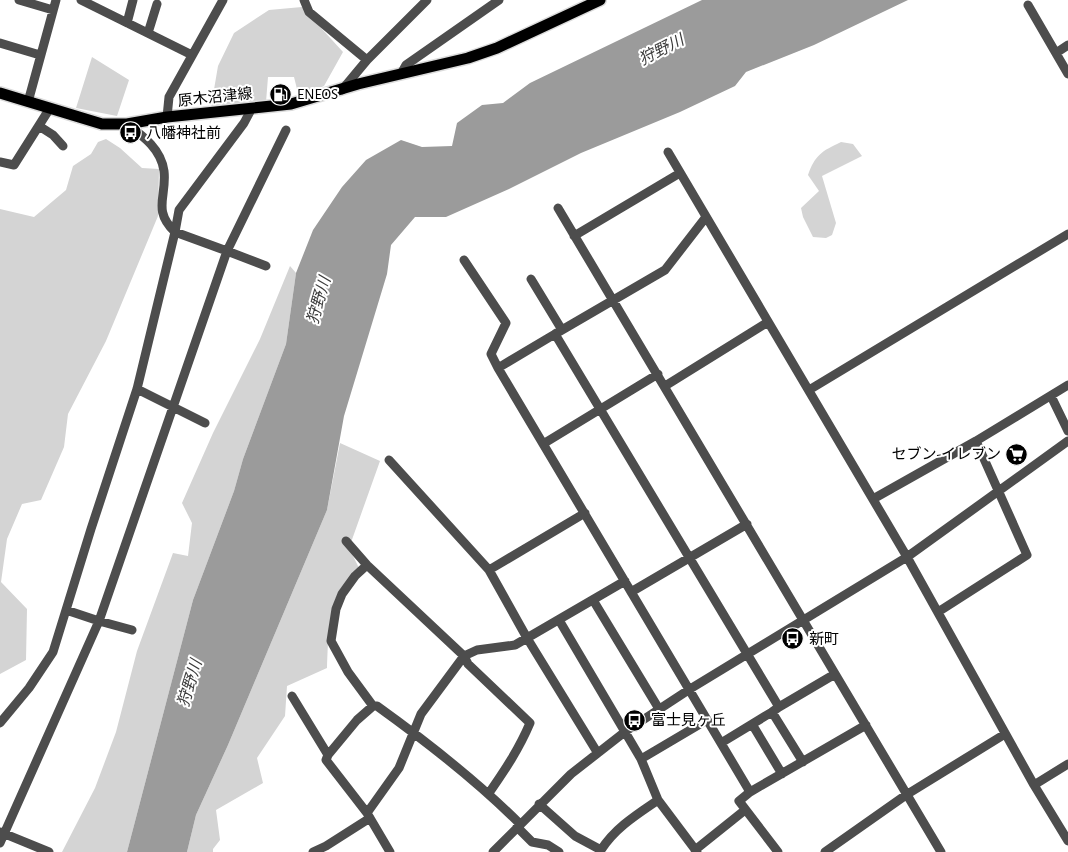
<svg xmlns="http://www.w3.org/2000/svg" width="1068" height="852" font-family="'Alegreya Sans','Noto Sans JP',sans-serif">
<rect width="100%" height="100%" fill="#fff"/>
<path fill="#d4d4d4" d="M302,7l41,45 -19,34 -25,11 -5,-20h-26l-2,25 -28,4 -27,1 7,-41 16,-33 35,-23z
M92,57l37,23 -12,36 -41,-8z
M106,139l14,9 22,20 17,1 -1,47 -52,125 -38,73 -4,33 -23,53 -19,4 -15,35 -6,43 26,27 -1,51 -26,14v-465l34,8 32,-27 7,-24 18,-12 7,-12z
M841,142l12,2 9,12 -40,20 14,47 -4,12 -6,3 -13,-1 -10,-20 -2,-9 18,-17 -11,-16c7,-20 14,-24 33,-33z
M290,266l6,7 -10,71 -43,115 -9,32 -41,109 -66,252h-65l33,-64 21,-56 21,-81 36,-98 15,3 4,-33 -10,-20 31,-70 47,-94z
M340,443l40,18 -31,87 10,20c-6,7 -13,13 -18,20 -13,18 -13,58 -14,80l-40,18 -2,30 -28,42 6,25 -47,27 4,30 -7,9v3h-26l9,-37 32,-70 99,-235z"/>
<path fill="#9b9b9b" d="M702,0h206l-94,45 -68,27 -11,14 -55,26 -99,41 -72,36 -63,28h-31l-24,28 -4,29 -43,142 -17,94 -99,235 -32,70 -9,37h-60l66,-252 41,-109 9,-32 43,-115 10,-71 17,-43 29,-43 24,-27 35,-20 21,7 30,-1 5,-23 25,-18 21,-2 27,-20z"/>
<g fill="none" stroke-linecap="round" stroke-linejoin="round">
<defs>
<path id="major" d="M0,93l102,31h25l40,-7 124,-13 67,-20 110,-26 29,-10 103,-48"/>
</defs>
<use href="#major" stroke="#dbdbdb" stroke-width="14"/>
<path stroke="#4d4d4d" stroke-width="9" d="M19,0l34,10
M81,0l111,55
M304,0l5,12 58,48
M1028,5l40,69
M127,23l6,-23
M148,33l9,-29
M0,43l40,12
M1056,53l12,-8
M401,74l5,-9 93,-65
M342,90l25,-30 60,-60
M28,102l28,-102
M167,117l2,-20 54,-97
M39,126l14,9 10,11
M668,152l239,405 127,228 34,56
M0,162l14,3 36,-57
M558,208l383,644
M706,217l-41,53 -110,64 224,373 56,-33
M574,236l106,-63
M464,260l42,63 -15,31 7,14 252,424 -11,9 39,51
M266,266l-39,-15 59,-121
M531,279l31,51
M498,368l57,-34
M665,386l103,-64
M137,389l68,34
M809,390l259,-156
M1051,396l17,35
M543,444l115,-70
M389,460l100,110 38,68 70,114
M873,499l103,-58 92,-56
M346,541l21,24 97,91 13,-6 38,-5 110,-64
M367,565l-12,11 -13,18 -6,15 -5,32 17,31 25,34h4c50,36 99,74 143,118
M489,570l96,-57
M631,592l116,-68
M593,600l66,109
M66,610l33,11 33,9
M938,612l89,-57 -51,-114
M559,620l82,139 17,41 39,52
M292,696l36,59 -2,5 41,53 23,39
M779,707l-7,5 31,50
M0,723l29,-35 24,-36 38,-123 46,-140 38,-157c-23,-22 -8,-35 -11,-61 -3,-22 -21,-35 -37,-47
M752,724l30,50
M721,743l51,-31
M328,755l29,-35 16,-14
M641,759l66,-39
M1034,785l34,-21
M750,792l116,-67
M539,804l36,32 26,14c14,-22 35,-35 57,-50
M367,813l32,-45 22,-54 43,-58 4,8 62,59c-11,26 -25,47 -41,70
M517,827l15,15 16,3 11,7
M0,832l49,20
M0,843l99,-222 128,-370 -52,-19 4,-22 65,-87 8,-15
M695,850l50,-40
M313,852l13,-6 44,-28
M493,852l78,-78 55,-43 64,-42 217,-132 161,-116
M825,852l81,-57 99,-61"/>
<use href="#major" stroke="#000" stroke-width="11"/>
</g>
<defs>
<symbol id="fuel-disc" viewBox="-11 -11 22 22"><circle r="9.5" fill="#000" stroke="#fff"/><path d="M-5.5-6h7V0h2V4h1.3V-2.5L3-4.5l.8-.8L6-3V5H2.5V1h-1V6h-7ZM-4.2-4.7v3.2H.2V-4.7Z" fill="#fff"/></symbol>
<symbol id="bus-disc" viewBox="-11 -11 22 22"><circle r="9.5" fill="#000" stroke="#fff"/><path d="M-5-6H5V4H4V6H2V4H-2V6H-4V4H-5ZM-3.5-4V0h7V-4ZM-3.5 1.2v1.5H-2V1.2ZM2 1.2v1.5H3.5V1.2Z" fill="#fff"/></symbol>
<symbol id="supermarket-disc" viewBox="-11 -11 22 22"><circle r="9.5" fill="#000" stroke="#fff"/><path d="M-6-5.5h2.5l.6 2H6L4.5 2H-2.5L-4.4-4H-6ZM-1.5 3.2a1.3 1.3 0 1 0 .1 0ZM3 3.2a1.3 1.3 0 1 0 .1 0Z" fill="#fff"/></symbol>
</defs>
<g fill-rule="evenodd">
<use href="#fuel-disc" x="268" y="82" width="25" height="25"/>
<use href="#bus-disc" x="118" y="120" width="25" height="25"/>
<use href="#supermarket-disc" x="1004" y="442" width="25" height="25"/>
<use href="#bus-disc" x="780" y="626" width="25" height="25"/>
<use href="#bus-disc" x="622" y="708" width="25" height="25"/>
</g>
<g text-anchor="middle" stroke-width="4" stroke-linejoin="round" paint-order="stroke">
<g font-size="15" fill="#000" stroke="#fff" text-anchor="start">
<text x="297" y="99">ENEOS</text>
<text x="146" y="138">八幡神社前</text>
<text x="1001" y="459" text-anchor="end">セブン-イレブン</text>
<text x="809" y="644">新町</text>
<text x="651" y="725">富士見ヶ丘</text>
</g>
<g font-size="15" fill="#000" stroke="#fff">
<text transform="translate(215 97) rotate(-6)" y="5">原木沼津線</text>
</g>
<g font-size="16" font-style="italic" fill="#3c3c3c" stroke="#fff">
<text transform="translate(661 49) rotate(-27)" y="6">狩野川</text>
<text transform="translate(318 300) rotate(-74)" y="6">狩野川</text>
<text transform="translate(189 683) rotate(-73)" y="6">狩野川</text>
</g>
</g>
</svg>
